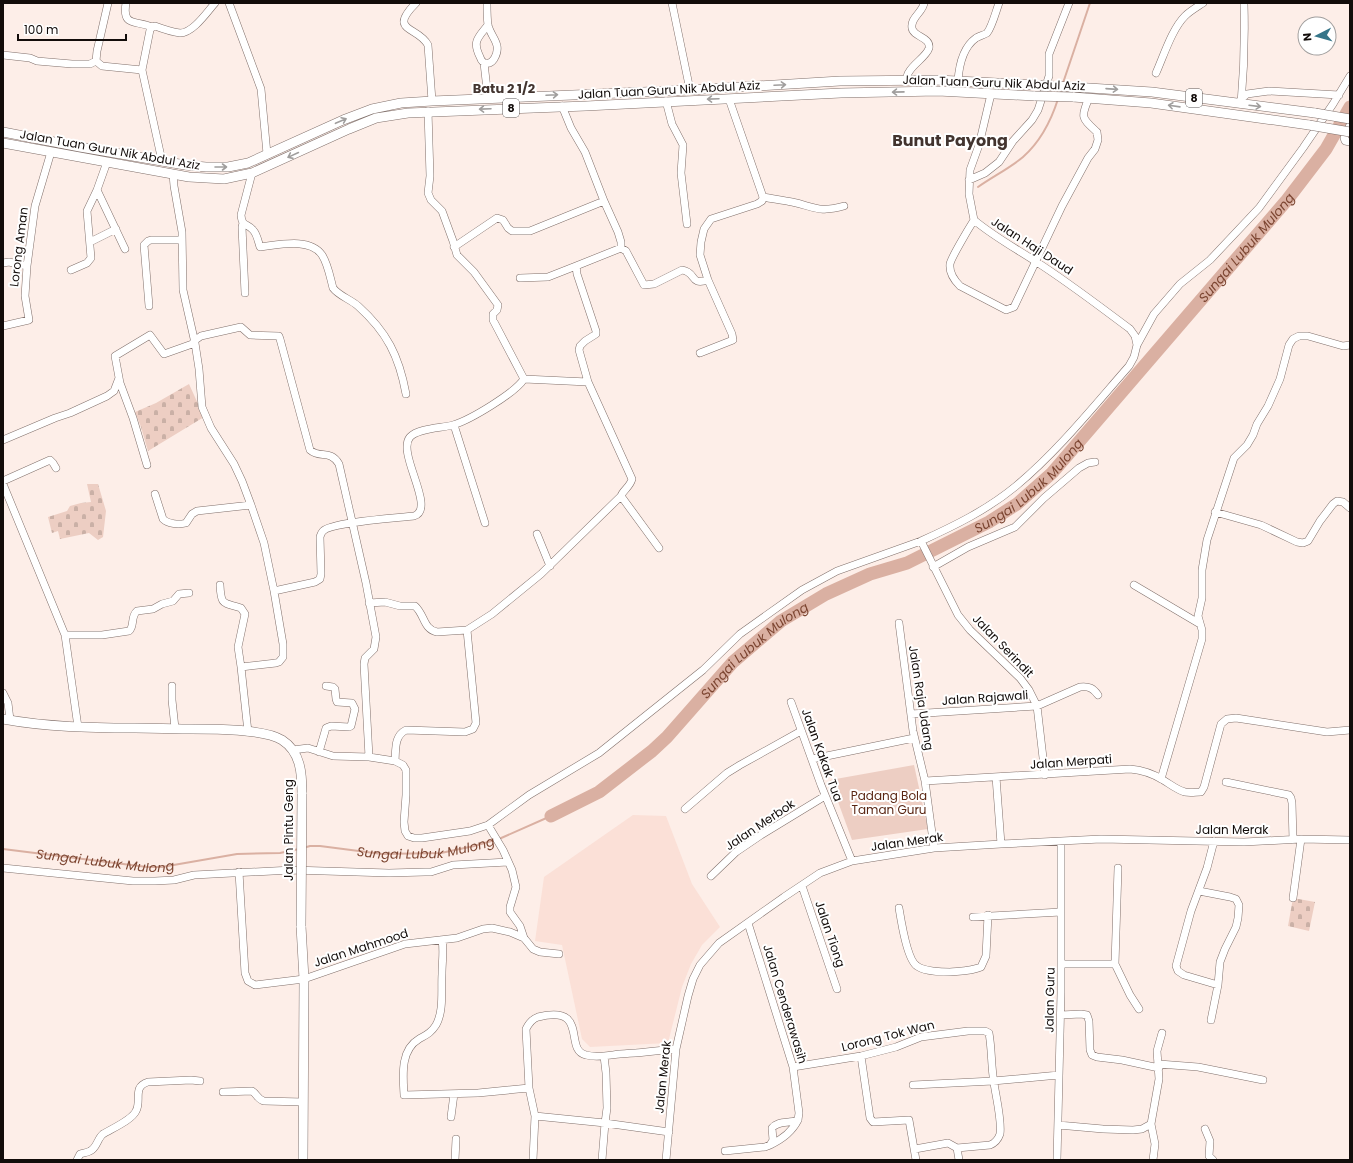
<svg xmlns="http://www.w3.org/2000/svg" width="1353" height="1163" font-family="Poppins,sans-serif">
<defs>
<pattern id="cemetery-stones" width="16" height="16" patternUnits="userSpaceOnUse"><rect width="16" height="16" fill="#edcec3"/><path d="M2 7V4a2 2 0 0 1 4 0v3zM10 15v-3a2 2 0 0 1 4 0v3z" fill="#cab0a6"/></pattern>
</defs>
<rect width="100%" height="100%" fill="#fdeee8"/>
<path fill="#fbe0d7" d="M633,815l33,1 26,68 28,43 -18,18 -11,19 -9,23 -14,56 -78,4 -8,-8 -20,-94 -27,-4 9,-64z"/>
<path fill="url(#cemetery-stones)" d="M189,384l15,33 -56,34 -7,-24 -6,-15 21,-9z
M87,484h11l8,27 -3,26 -5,3 -9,-7 -29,6 -2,-8 -6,2 -4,-16 19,-6 3,-5 11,-3 10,-1z
M1293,898l22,4 -6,29 -21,-5z"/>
<path fill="#edcec3" d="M914,765l14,64 -76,11 -22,-60z"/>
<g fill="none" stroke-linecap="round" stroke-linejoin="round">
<g stroke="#dab0a2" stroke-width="2">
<path d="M1063,83l27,-80"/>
<path d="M978,187c14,-10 32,-19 45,-30 17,-15 28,-36 35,-58"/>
<path d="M499,839l52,-23"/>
<path id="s1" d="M303,848l7,-2h10l62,8 59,-1 33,-7 21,-6"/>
<path id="s2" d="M3,849l144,18h15l75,-13 43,-1 19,-4"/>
</g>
<path stroke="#dab0a2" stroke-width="13" id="s3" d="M551,816l48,-24 53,-41 15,-14 66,-75 48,-41 45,-27 44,-20 37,-11 82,-41 28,-18 35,-31 235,-273 39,-51 24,-42"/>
<defs>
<path id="minor" d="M108,3l-11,48 -1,10 6,5 40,4
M126,3c-4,24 9,17 26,24
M229,3l32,86 6,65
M416,3c-29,29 2,23 12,42l4,56
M487,3c0,7 0,15 1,22 3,13 15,19 6,34 -2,3 -4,5 -8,4 -3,0 -5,-3 -6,-6 -8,-16 -2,-19 8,-32
M672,3l18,87
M3,55l27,3 7,3 35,3h18l6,-3
M484,63l4,35
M1156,73c8,-18 16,-44 29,-57 5,-5 12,-9 18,-13
M906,81c1,-3 1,-7 3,-9 4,-8 18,-16 20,-24 2,-11 -16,-11 -17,-20 -2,-10 11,-16 12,-25
M958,81c1,-15 4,-33 18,-43 3,-2 8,-3 11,-5 5,-6 9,-22 12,-30
M991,94l-12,51 -9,25 -1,24 5,26c19,16 41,28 61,41 33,21 64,45 95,68l5,7 2,9
M1241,99l6,-5 22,-3 70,4
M666,101l6,23 11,21 -2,28 6,51
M1241,104c3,-34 4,-67 3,-101
M562,106l9,22 14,24 19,49 14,31 3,10v6
M428,111l2,65 -2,17 3,7 11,11 11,30 4,14 17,17 24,33 -1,5 -4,4v6l31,59
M1350,125l-6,13 1,3 5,1
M162,161l-20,-91 8,-40 2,-3 3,-1c8,3 17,6 25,7 13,0 27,-21 35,-30
M107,162l-10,28 28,59
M252,173l-11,42c1,12 6,8 12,15 4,4 5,11 7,17 18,-2 50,-10 62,8 6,9 8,22 11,33 6,8 17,11 25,18 29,26 41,50 48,88
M173,174l1,12 8,46 1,58 12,53 4,26 3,38 9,21 23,36 8,17 9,24 13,38 10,48 9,53v13l-4,5 -3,1 -35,4 7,65
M969,180l16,-7 14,-11 14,-21 19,-21 6,-10 11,-34v-22l20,-51
M763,197c10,2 19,3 29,5 23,5 27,11 52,4
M974,220c-5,8 -23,38 -24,44 -1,9 4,16 10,22l46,24 8,-3 48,-101 26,-48 7,-9 3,-9 -1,-8c-15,-14 -17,-14 -8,-34
M243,223l-1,4 3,66
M90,242l26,-13
M454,247l43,-29 6,2 5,8 4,3h18l74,-30
M3,263l6,-1 18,4
M71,270l16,-7 4,-5 -4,-47 10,-21
M520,278l28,-1 28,-11
M149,306l-5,-61 4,-4 3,-1h31
M3,326l26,-6 -4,-24 2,-30 8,-60 16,-54
M194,341l7,-5 40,-9 9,8 29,1 1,3 30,111c10,9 20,-1 29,14l27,119 10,54 -2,12 -9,9 -1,6 5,93
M700,353l33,-13 -1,-6 -24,-54 -8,-25 1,-13 3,-13 7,-10 46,-15 5,-3 1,-4 -34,-98
M524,379l64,3
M454,425l31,98
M3,440l52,-22 15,-5 37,-17 7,-5 5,-13
M147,465l-14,-47 -13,-35 -5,-27 35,-21 14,19 31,-11
M3,481l47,-21 3,3 3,5
M3,484l62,151 13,92
M155,494l8,25c5,5 16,6 23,4l6,-9 5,-3 54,-6
M1215,512l46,13 36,17 6,1 5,-2 12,-20 13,-17 4,-3 6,1 7,6
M537,534l13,32
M659,548l-38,-52c2,-6 9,-9 11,-17l-44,-97 -9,-32 1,-4 5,-5 11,-7v-3l-19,-57 -1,-8 45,-18 5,3 18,34 10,-1 28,-14c15,2 7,16 26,10
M933,567l35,-20 47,-20 29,-29 35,-30 9,-5 7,-1
M220,585c1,21 3,17 21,23l4,6 -7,33 3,20
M1134,585l66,39
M274,591l41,-9 5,-3 1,-5 -1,-37c1,-3 1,-4 3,-6 9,-9 76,-13 91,-15 23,-7 -18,-63 -4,-79 8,-9 32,-9 43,-12 17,-5 62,-32 71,-46
M369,603l16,-1 15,4h15c10,9 8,23 22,26l30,-2
M899,623l14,108 12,50 9,67
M65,635h37l27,-4c6,-5 1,-14 8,-20l16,-2 9,-5 11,-3 6,-7 10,-1
M172,686v14l3,28
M3,693l5,10 2,17
M791,702l30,83 31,76
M911,714l126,-8 43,-19c9,-1 13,1 18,8
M293,750l15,-2 25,8 36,1 26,4 8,4 3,5v25l-2,27 1,9 3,5 6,2h8l48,-7 18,-6 41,-30 70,-42 104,-83 37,-36 62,-44 35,-19 84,-30
M319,752l7,-24 5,-2 18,1 2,-1 4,-17 -3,-6 -15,-1 -1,-3 -1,-10 -2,-2 -7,-1
M812,759l102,-21
M395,761c1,-12 -1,-25 11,-31l59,2 8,-3 3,-6 -9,-93 25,-16 49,-40 80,-78
M1045,775l-8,-69 -8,-16 -9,-12 -50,-48 -12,-15 -37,-74c33,-15 66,-31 95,-55 42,-35 77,-79 113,-120l5,-9 3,-12 17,-31 26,-30 30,-24 49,-52 44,-60 30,-44 17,-28
M996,777l5,67
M1161,779l41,-140v-9l-4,-14 4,-18v-28l5,-30 27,-82 13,-13 6,-10 4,-11 11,-18 12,-27 9,-34 4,-6 6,-3h9l35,10 7,-1
M925,781l205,-12c12,1 22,4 33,11 7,4 14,10 22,12 5,1 11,0 16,0l3,-5 17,-63 6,-5 9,-1 91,14 23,-2
M1226,782l63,13 2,3 1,5 1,37
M685,809l42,-36 13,-8 61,-34
M488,825l15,25 9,20 4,17 -6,20v5l10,14 4,12
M1214,841l-7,27 -16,43 -15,55 2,5 6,4 34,10
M3,868l130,13h22l19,-1 20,-5 98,-5 97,3 36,-1h6l22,-7 55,-3
M1118,868l-3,96 15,31 9,14
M239,872l6,101 3,8 7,4 49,-6 101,-35 52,-6 26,-9 9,-1 18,4 14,6 9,11 7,3 19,2
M711,876l25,-24 25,-17 64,-39
M802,886l35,103
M1199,891l31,6 6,2 3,6 -1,13 -2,9 -11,22 -5,13 -2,23 -7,35
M1293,898l8,-59
M899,908c2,12 8,52 18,58 6,5 25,6 33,6 10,-1 22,-1 31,-5l5,-11 2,-41
M973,917l88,-5
M442,940c2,11 0,22 0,34 -1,16 2,37 -6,51 -5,8 -10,10 -17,14 -19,11 -16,37 -15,56l74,-2 51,-5
M1061,964h54
M1061,1015l20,-1 6,1 2,6 1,29 2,5 5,2 25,3 37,8
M861,1056l9,62 3,4 36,-2 7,40
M1159,1064l39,3 65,13
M793,1067l68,-11 35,-9 25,-10 47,-6h17l4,2c3,17 2,33 5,50 2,14 8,38 6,51 -2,6 -5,9 -10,11l-33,3 -9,-5 -33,6
M913,1085l80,-4 66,-6
M223,1092l29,-1c5,3 6,9 12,10l39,1
M535,1116l70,7 64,9
M451,1117l3,-23
M1151,1124l4,20 -2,16
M1058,1125l45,4 30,1 9,-1 9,-5 8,-45 -2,-28 5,-18
M1205,1129l5,12 -1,15 4,4
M770,1145c13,-6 22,-13 28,-25
M957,1148l2,12
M725,1151l40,-4 5,-2 3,-5 -1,-12c6,-8 17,-4 26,-8l1,-7 -6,-46 -45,-144
M77,1160l3,-6c3,-1 7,-1 10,-3 7,-3 7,-12 13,-17 8,-5 29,-14 33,-23 6,-11 -4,-24 12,-29l43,-2 9,1
M455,1160l1,-21
M533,1160l2,-44 -6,-28 -3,-59c3,-6 6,-10 12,-12 52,-13 25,33 48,38 11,3 24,0 34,-1 19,-1 37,-3 56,-5
M602,1160l3,-37 2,-15 -1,-35 -2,-17
M666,1160l10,-111 12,-53 5,-17 7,-14 19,-22 65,-46 36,-24 32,-12 82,-13 67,-4 100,-5 143,3 57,-3 49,1
M1057,1160l4,-167v-152"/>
<path id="major" d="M1073,87l79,5 163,21
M1073,97l78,6 158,22
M3,132l77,15 105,18 21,2h22l20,-4 95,-43 29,-11 29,-6 31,-2 258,-11 150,-9 97,-1 100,5
M3,143l186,34 35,2 28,-6 97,-44 27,-11 32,-5 178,-7 255,-13 97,-2 97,5
M3,719c59,11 120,8 179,10 25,0 80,-1 100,11 19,12 20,34 20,54
M301,926l3,53 -1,181"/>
</defs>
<use href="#minor" stroke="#81706b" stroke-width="8"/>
<use href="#major" stroke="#81706b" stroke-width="10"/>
<use href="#minor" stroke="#fff" stroke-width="7"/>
<use href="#major" stroke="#fff" stroke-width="9"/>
<defs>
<path id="major-bridge" d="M1037,85l36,2
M1035,96l38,1
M1315,113l35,6
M1309,125l41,7
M301,926l1,-132"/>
</defs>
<use href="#major-bridge" stroke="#81706b" stroke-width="10" stroke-linecap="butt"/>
<use href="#major-bridge" stroke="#fff" stroke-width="9"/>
</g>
<defs><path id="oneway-shaft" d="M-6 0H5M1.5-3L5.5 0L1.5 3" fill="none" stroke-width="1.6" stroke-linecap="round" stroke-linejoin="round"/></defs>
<g stroke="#a09e9d">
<use href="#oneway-shaft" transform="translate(780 85) rotate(-3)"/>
<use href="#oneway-shaft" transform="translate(1112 89) rotate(4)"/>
<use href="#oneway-shaft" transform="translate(898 92) rotate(179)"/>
<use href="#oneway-shaft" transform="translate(552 95) rotate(-3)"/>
<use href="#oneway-shaft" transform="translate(713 99) rotate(178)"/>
<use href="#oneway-shaft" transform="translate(1174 106) rotate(-172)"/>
<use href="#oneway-shaft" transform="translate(1255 106) rotate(7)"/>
<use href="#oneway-shaft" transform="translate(485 109) rotate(178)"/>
<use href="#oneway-shaft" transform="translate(341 121) rotate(-23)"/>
<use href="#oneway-shaft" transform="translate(293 155) rotate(155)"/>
<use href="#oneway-shaft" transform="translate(221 167)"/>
</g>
<g text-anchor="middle" stroke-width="4" stroke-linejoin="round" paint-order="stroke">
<g fill="#fff" stroke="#595554" stroke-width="1">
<rect x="1186" y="89" width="16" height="18" rx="3"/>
<rect x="503" y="99" width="16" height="18" rx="3"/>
</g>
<g font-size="11" font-weight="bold" fill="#120c0a">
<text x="1194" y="102">8</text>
<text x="511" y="112">8</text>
</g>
<g font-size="12" fill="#120c0a" stroke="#fff">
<text transform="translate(994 83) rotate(2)" y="4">Jalan Tuan Guru Nik Abdul Aziz</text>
<text transform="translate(669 90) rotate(-3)" y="4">Jalan Tuan Guru Nik Abdul Aziz</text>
<text transform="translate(110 150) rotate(10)" y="4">Jalan Tuan Guru Nik Abdul Aziz</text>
<text transform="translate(1032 246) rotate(33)" y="4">Jalan Haji Daud</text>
<text transform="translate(19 247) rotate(-83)" y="4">Lorong Aman</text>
<text transform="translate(1003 646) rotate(46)" y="4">Jalan Serindit</text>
<text transform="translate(921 698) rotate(81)" y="4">Jalan Raja Udang</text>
<text transform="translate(985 698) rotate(-4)" y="4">Jalan Rajawali</text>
<text transform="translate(822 755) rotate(70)" y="4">Jalan Kakak Tua</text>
<text transform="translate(1071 762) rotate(-4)" y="4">Jalan Merpati</text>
<text transform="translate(760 825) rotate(-34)" y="4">Jalan Merbok</text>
<text transform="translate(289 830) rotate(-90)" y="4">Jalan Pintu Geng</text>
<text x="1232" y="834">Jalan Merak</text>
<text transform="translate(907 842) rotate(-8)" y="4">Jalan Merak</text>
<text transform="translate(830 934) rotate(71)" y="4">Jalan Tiong</text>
<text transform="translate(361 948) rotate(-18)" y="4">Jalan Mahmood</text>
<text transform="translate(1050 1000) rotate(-89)" y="4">Jalan Guru</text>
<text transform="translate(785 1004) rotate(73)" y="4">Jalan Cenderawasih</text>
<text transform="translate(888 1036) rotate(-14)" y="4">Lorong Tok Wan</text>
<text transform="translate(663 1077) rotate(-84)" y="4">Jalan Merak</text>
</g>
<g font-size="12" fill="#5a2613" stroke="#fff">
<text x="889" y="800">Padang Bola<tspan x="889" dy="14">Taman Guru</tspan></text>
</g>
<g font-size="13" font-weight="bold" fill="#42342f" stroke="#fff">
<text x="504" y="93">Batu 2 1/2</text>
</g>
<g font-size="13" font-style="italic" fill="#7c4531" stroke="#fff">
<text dy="5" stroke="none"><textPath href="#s3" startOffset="913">Sungai Lubuk Mulong</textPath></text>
<text dy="5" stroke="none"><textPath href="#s3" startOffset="589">Sungai Lubuk Mulong</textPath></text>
<text dy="5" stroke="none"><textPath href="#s3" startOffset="265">Sungai Lubuk Mulong</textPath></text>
<text dy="5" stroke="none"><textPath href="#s1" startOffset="124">Sungai Lubuk Mulong</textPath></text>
<text dy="5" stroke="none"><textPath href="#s2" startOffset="103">Sungai Lubuk Mulong</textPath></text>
</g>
<g font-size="16" font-weight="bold" fill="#42342f" stroke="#fff">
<text x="950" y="146">Bunut Payong</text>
</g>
</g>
<rect width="1353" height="1163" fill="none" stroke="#120c0a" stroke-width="8"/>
<g transform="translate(1317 36) rotate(264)"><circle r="19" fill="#ffffff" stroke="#a09e9d"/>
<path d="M0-3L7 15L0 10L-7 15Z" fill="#357589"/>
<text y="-6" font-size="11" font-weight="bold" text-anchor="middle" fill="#120c0a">N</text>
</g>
<path d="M18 34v6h108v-6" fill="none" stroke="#120c0a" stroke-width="2"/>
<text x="24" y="34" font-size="12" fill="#120c0a" stroke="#ffffff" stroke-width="3" paint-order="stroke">100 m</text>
</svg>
